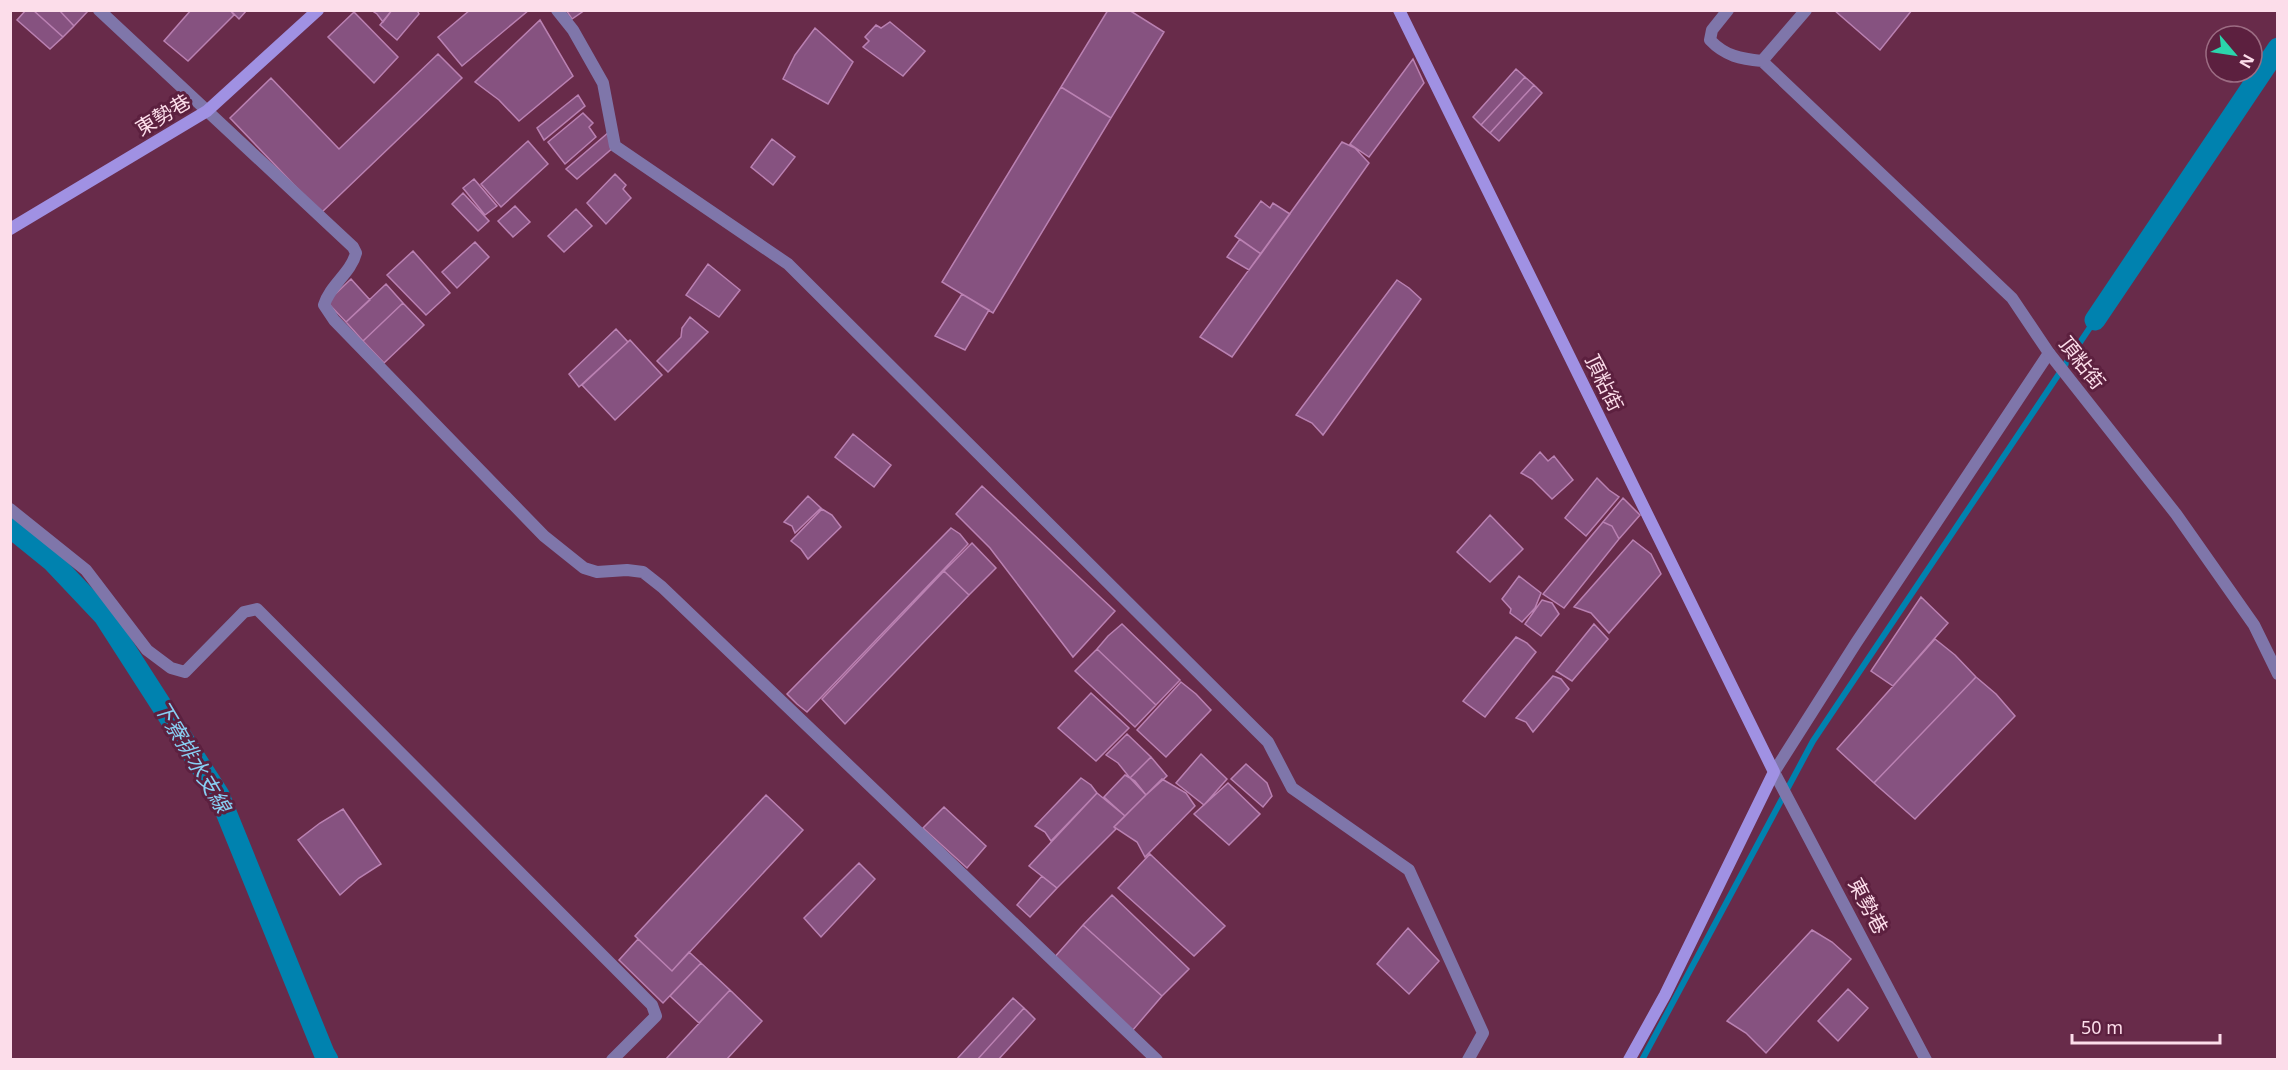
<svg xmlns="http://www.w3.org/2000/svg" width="2288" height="1070" font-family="'Noto Sans','Noto Sans TC',sans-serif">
<rect width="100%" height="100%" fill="#682b4a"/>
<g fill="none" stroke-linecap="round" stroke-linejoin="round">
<path stroke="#0082af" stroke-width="6" d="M1642,1060l171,-319 282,-421"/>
<path stroke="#0082af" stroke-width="21" d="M2095,320l183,-272
M10,527l42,34 52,55 115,179 105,258 4,7"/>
</g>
<path fill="#865280" stroke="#ba81b2" stroke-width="1.5" d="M26,10h7l30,27 -13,12 -33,-29z
M33,10h26l15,16 -11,11z
M59,10h26l2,2 -13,14z
M191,10h39l4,5 -46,46 -24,-20z
M230,10h17l-8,9z
M371,10h21l-9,12 -6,-8z
M392,10h25l2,4 -22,26 -17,-15z
M470,10h59l-67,56 -24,-29z
M566,10h19l-13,9z
M1108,10h21l35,22 -53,86 -50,-31z
M1834,10h78l-32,40z
M354,12l44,45 -24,26 -46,-46z
M540,20l33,56 -54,45 -20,-21 -24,-18z
M890,22l35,29 -22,25 -40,-29 6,-6 -4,-4 11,-12 5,3z
M815,28l38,34 -25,42 -45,-25 12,-24z
M438,54l24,24 -141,135 -91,-95 41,-40 68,71z
M1413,59l11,24 -55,74 -19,-13z
M1516,69l9,8 -44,48 -8,-8z
M1525,77l9,8 -44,48 -9,-8z
M1534,85l8,8 -43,48 -9,-8z
M1061,87l50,31 -118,195 -51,-31z
M578,95l7,11 -41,34 -7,-12z
M583,113l10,10 -4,4 7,10 -31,27 -17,-22z
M609,132l6,14 -38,33 -11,-10z
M772,139l23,18 -22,28 -22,-18z
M528,141l20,23 -47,43 -20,-23z
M1342,142l13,6 14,15 -137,194 -32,-20z
M615,174l11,11 -3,4 8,9 -25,26 -19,-21z
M474,179l23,27 -12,9 -22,-27z
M463,193l26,28 -11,10 -26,-27z
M1261,201l9,7 3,-5 17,11 -29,40 -26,-18z
M515,206l15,16 -17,15 -15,-16z
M576,209l16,17 -28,26 -16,-16z
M1240,239l21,15 -12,16 -22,-13z
M475,242l14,15 -32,31 -15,-16z
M413,251l37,42 -24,22 -39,-40z
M708,264l32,26 -21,27 -33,-22z
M351,279l19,21 -24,22 -19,-20z
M1397,280l12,8 12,11 -98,136 -11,-12 -16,-8z
M386,284l17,19 -40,38 -17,-19z
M962,294l27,16 -24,40 -30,-14z
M403,303l21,22 -40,38 -21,-22z
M690,317l18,15 -40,40 -11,-11 24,-24 1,-9z
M616,329l12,13 -49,45 -10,-13z
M630,340l32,35 -47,45 -33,-35z
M853,434l38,31 -17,22 -39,-30z
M1540,452l8,9 6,-5 19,24 -21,19 -20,-20 -11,-6z
M1597,478l12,12 10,7 -33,39 -21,-18z
M982,486l133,125 -42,46 -83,-109 -34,-34z
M808,496l13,12 -26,25 -3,-7 -8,-4z
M1623,498l17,17 -21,24 -7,-13 -9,-4z
M822,509l10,6 9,12 -33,32 -7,-10 -10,-8z
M1490,515l33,34 -33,33 -33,-30z
M1603,522l9,4 7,13 -55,69 -21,-14z
M951,528l9,6 8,10 -161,168 -10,-8 -10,-10z
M1633,540l18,14 10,20 -52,59 -18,-20 -17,-6z
M972,543l24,25 -27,27 -25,-24z
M944,571l25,24 -124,129 -23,-25z
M1519,576l22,17 -6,15 -13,14 -12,-9 1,-4 -9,-10z
M1921,597l27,26 -55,63 -22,-15z
M1542,600l10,3 7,11 -18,22 -16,-12z
M1122,624l58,56 -24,25 -59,-56 11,-13z
M1594,624l14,15 -36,42 -16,-10z
M1516,637l11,6 9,9 -51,65 -22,-16z
M1935,639l20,16 21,22 -102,106 -37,-34z
M1097,649l59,56 -21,22 -60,-56z
M1553,676l8,3 8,10 -36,43 -7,-10 -10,-4z
M1976,677l20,17 19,22 -100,103 -41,-36z
M1181,682l15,12 15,16 -45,47 -29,-27z
M1091,693l38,35 -33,33 -38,-33z
M1127,734l24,23 -21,21 -12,-15 -12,-8z
M1201,754l26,25 -23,26 -28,-22z
M1151,757l16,19 -21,19 -16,-17z
M1246,764l21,19 5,13 -9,11 -32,-28z
M1125,775l10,6 11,14 -21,21 -21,-19z
M1081,778l10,7 6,8 -46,48 -6,-9 -10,-6z
M1162,779l24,14 9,13 -50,51 -8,-15 -23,-15z
M1228,783l32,31 -31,31 -35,-31z
M1097,793l28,23 -11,11 2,2 -59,59 -28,-22z
M766,795l37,35 -131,141 -37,-35z
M944,807l42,39 -19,22 -44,-40z
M343,809l38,55 -22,14 -19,17 -42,-55 22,-17z
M1150,854l75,72 -31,30 -76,-68z
M859,863l16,16 -54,58 -17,-19z
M1042,876l15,12 -27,29 -13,-12z
M1112,895l77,74 -27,27 -79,-71z
M1083,925l79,71 -30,35 -79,-72z
M1408,928l31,33 -30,33 -32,-30z
M1812,930l20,12 19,17 -85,94 -20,-20 -19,-12z
M638,939l34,32 17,-19 12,11 -38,40 -44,-43z
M701,963l29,27 -31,33 -29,-27z
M1848,989l20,19 -30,33 -20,-20z
M730,990l32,31 -36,39h-61z
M1013,998l11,10 -47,52h-21z
M1024,1008l11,11 -37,41h-21z"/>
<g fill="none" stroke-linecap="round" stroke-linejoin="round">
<path stroke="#7f76aa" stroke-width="12" d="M99,10l254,237 3,6c-5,20 -26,32 -32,52l10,15 210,216 40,32 13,4 30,-2 16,2 19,15 495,473
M557,10l16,20 30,53 12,63 173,118 480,478 24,46 117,82 74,163 -15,27
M10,509l76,61 61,80 24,18 14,4 59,-60 13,-3 395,396 4,11 -44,44
M1774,772l82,-129 193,-290"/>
<path stroke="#7f76aa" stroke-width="12" d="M1728,10l-16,20 -2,10c15,16 31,19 52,21l250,237 37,55 127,161 78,111 24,49
M1762,61l44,-51
M1774,772l152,288"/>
<path stroke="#a091e3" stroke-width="12" d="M1399,10l375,762 -109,223 -36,65
M10,229l197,-118 111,-101"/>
</g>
<g text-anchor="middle" stroke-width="6" stroke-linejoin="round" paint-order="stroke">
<g font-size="20" fill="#fcddea" stroke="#5c203f">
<text transform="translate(163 115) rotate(-31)" y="7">東勢巷</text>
<text transform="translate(2082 363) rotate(52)" y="7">頂粘街</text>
<text transform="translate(1604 383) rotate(64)" y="7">頂粘街</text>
<text transform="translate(1868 906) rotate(62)" y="7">東勢巷</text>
</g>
<g font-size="21" font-style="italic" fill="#88cff3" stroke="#5c203f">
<text transform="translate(192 757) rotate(59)" y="7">下寮排水支線</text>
</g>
</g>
<rect width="2288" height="1070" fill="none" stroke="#fcddea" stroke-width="24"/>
<g transform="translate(2234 54) rotate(119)"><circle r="28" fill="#5c203f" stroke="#9c6c83" stroke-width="1.5"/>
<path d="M0-4.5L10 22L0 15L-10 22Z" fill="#2bd5ac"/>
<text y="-9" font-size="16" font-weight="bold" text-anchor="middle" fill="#fcddea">N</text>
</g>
<path d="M2072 1034v9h148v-9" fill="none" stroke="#fcddea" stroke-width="3"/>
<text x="2081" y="1034" font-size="18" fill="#fcddea" stroke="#5c203f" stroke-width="4.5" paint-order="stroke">50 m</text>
</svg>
